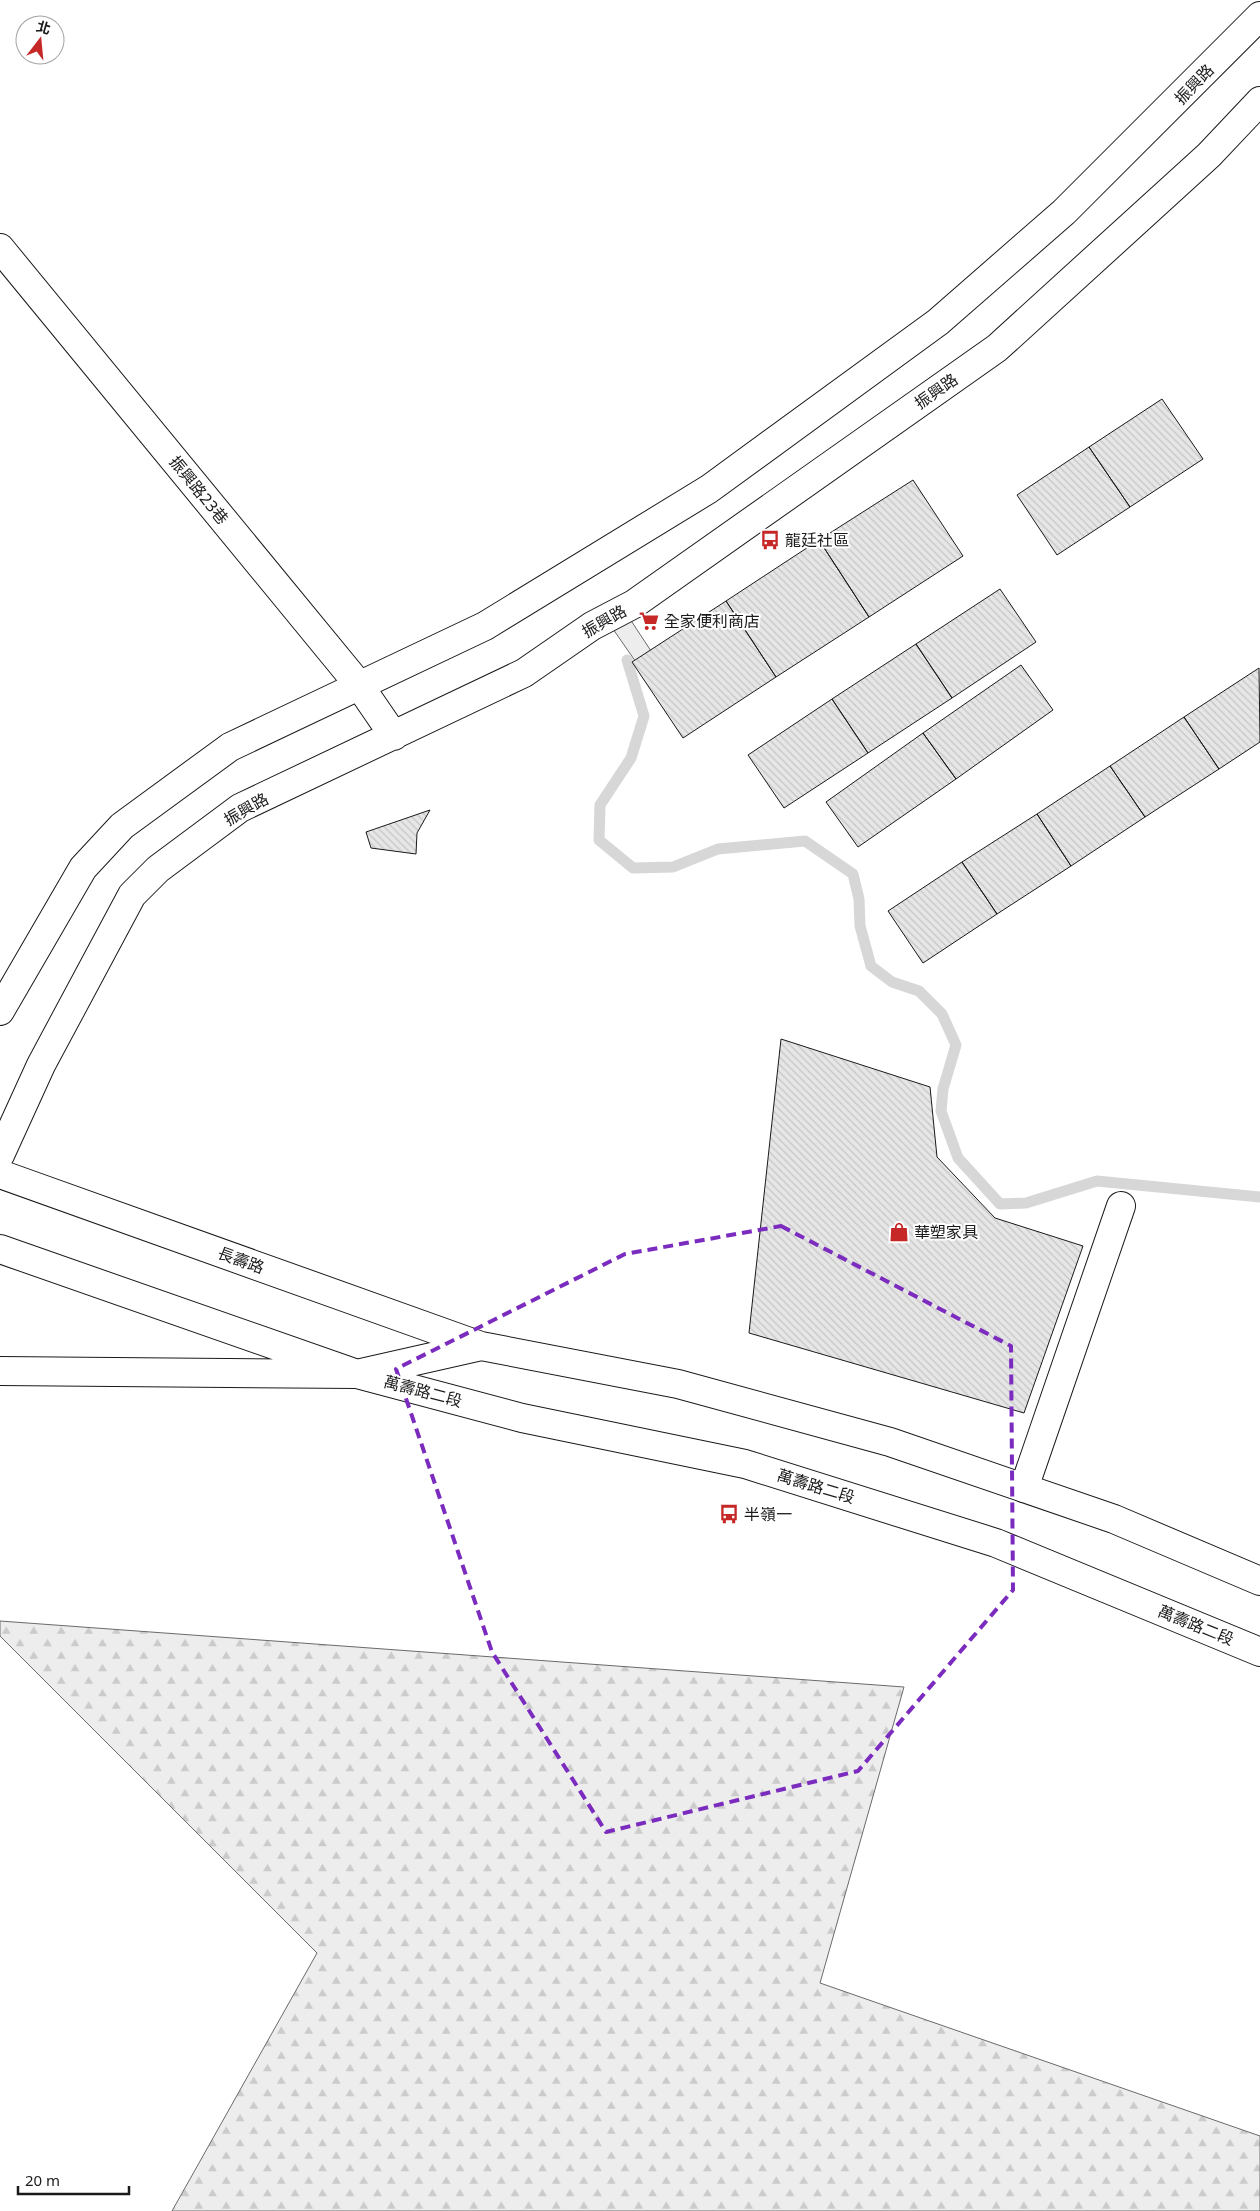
<svg xmlns="http://www.w3.org/2000/svg" width="1260" height="2211" font-family="'Noto Sans','Noto Sans TC',sans-serif">
<defs>
<pattern id="forest-firs" width="22" height="20" patternUnits="userSpaceOnUse" patternTransform="scale(1.25)"><rect width="22" height="20" fill="#ededed"/><path d="M5 1l3.5 6h-7zM16 11l3.5 6h-7z" fill="#cbcbcb"/></pattern>
<pattern id="building-back-hatch" width="6" height="6" patternUnits="userSpaceOnUse" patternTransform="scale(1.25)"><rect width="6" height="6" fill="#e6e6e6"/><path d="M-1 5l2 2M0 0l6 6M5-1l2 2" fill="none" stroke="#c5c5c5"/></pattern>
</defs>
<rect width="100%" height="100%" fill="#fff"/>
<path fill="url(#forest-firs)" stroke="#6a6a6a" d="M0,1621l904,66 -84,296 440,153v75h-1088l145,-258 -317,-317z"/>
<path fill="#ededed" stroke="#6a6a6a" d="M628,616l25,38 -15,11 -25,-36z"/>
<g fill="none" stroke-linecap="round" stroke-linejoin="round">
<path stroke="#d7d7d7" stroke-width="11" d="M627,660l17,56 -13,42 -31,47 -1,35 34,28 40,-1 45,-18 87,-8 48,33 6,25 1,27 11,40 21,16 27,9 23,23 14,31 -13,44 -2,22 17,47 42,46 26,-1 71,-22 163,16"/>
</g>
<path fill="url(#building-back-hatch)" stroke="#1a1a1a" d="M1162,399l41,60 -73,48 -41,-60z
M1089,447l41,60 -73,48 -40,-60z
M913,480l50,76 -94,61 -50,-77z
M819,540l50,77 -93,60 -50,-76z
M1000,589l36,53 -84,56 -36,-54z
M726,601l50,76 -93,61 -51,-76z
M916,644l36,54 -84,55 -36,-54z
M1021,665l32,45 -97,69 -33,-46z
M1259,668l1,74 -41,27 -35,-52z
M832,699l36,54 -84,55 -36,-53z
M1184,717l35,52 -74,48 -35,-51z
M923,733l33,46 -98,68 -32,-45z
M1110,766l35,51 -74,49 -34,-52z
M430,810l-13,23 -1,21 -45,-6 -5,-16z
M1037,814l34,52 -74,48 -35,-52z
M962,862l35,52 -74,49 -35,-52z
M781,1039l149,48 7,70 58,61 88,28 -59,167 -275,-80z"/>
<g fill="none" stroke-linecap="round" stroke-linejoin="round">
<defs>
<path id="minor" d="M0,248l359,437 35,51
M0,1011l83,-143 39,-42 108,-79 255,-121 224,-137 229,-167 126,-110 196,-196
M0,1155l41,-90 91,-170 26,-26 82,-61 284,-135 68,-47 42,-22 363,-256 212,-193 51,-54
M1024,1488l97,-282"/>
<path id="major" d="M0,1174l481,172
M0,1249l357,125 165,44 223,46 251,79 264,109
M0,1371l357,3 124,-28 197,38 212,58 224,77 146,62"/>
</defs>
<use href="#minor" stroke="#1a1a1a" stroke-width="30"/>
<use href="#major" stroke="#1a1a1a" stroke-width="30"/>
<use href="#minor" stroke="#fff" stroke-width="28"/>
<use href="#major" stroke="#fff" stroke-width="28"/>
</g>
<path fill="none" stroke="#7b2cbf" stroke-width="4" stroke-dasharray="10 6" stroke-linejoin="round" d="M781,1226l230,120 2,244 -155,181 -252,61 -114,-180 -96,-283 229,-115z"/>
<defs>
<symbol id="bus-bare" viewBox="-9 -9 18 18"><path d="M-5-6H5V4H4V6H2V4H-2V6H-4V4H-5ZM-3.5-4V0h7V-4ZM-3.5 1.2v1.5H-2V1.2ZM2 1.2v1.5H3.5V1.2Z" fill="#c62828" stroke="#fff" stroke-width="2.5" paint-order="stroke"/></symbol>
<symbol id="supermarket-bare" viewBox="-9 -9 18 18"><path d="M-6-5.5h2.5l.6 2H6L4.5 2H-2.5L-4.4-4H-6ZM-1.5 3.2a1.3 1.3 0 1 0 .1 0ZM3 3.2a1.3 1.3 0 1 0 .1 0Z" fill="#c62828" stroke="#fff" stroke-width="2.5" paint-order="stroke"/></symbol>
<symbol id="shop-bare" viewBox="-9 -9 18 18"><path d="M-5-2.5h2.3a2.7 3.5 0 0 1 5.4 0H5L5.5 6h-11ZM-1.5-2.5h3a1.5 2.3 0 0 0-3 0Z" fill="#c62828" stroke="#fff" stroke-width="2.5" paint-order="stroke"/></symbol>
</defs>
<g fill-rule="evenodd">
<use href="#bus-bare" x="756" y="526" width="28" height="28"/>
<use href="#supermarket-bare" x="635" y="607" width="28" height="28"/>
<use href="#shop-bare" x="885" y="1218" width="28" height="28"/>
<use href="#bus-bare" x="715" y="1500" width="28" height="28"/>
</g>
<g text-anchor="middle" stroke-width="4" stroke-linejoin="round" paint-order="stroke">
<g font-size="16" fill="#1a1a1a" stroke="#fff">
<text transform="translate(1194 84) rotate(-46)" y="6">振興路</text>
<text transform="translate(936 391) rotate(-35)" y="6">振興路</text>
<text transform="translate(199 490) rotate(51)" y="6">振興路23巷</text>
<text transform="translate(604 621) rotate(-30)" y="6">振興路</text>
<text transform="translate(246 809) rotate(-30)" y="6">振興路</text>
<text transform="translate(241 1260) rotate(20)" y="6">長壽路</text>
<text transform="translate(423 1391) rotate(15)" y="6">萬壽路二段</text>
<text transform="translate(816 1486) rotate(17)" y="6">萬壽路二段</text>
<text transform="translate(1196 1625) rotate(22)" y="6">萬壽路二段</text>
</g>
<g font-size="16" fill="#1a1a1a" stroke="#fff" text-anchor="start">
<text x="785" y="546">龍廷社區</text>
<text x="664" y="627">全家便利商店</text>
<text x="914" y="1238">華塑家具</text>
<text x="744" y="1520">半嶺一</text>
</g>
</g>
<g transform="translate(40 40) rotate(16)"><circle r="24" fill="#ffffff" stroke="#a3a3a3"/>
<path d="M0-4L9 19L0 12L-9 19Z" fill="#c62828"/>
<text y="-8" font-size="14" font-weight="bold" text-anchor="middle" fill="#1a1a1a">北</text>
</g>
<path d="M18 2186v8h111v-8" fill="none" stroke="#1a1a1a" stroke-width="2.5"/>
<text x="25" y="2186" font-size="15" fill="#1a1a1a" stroke="#ffffff" stroke-width="4" paint-order="stroke">20 m</text>
</svg>
